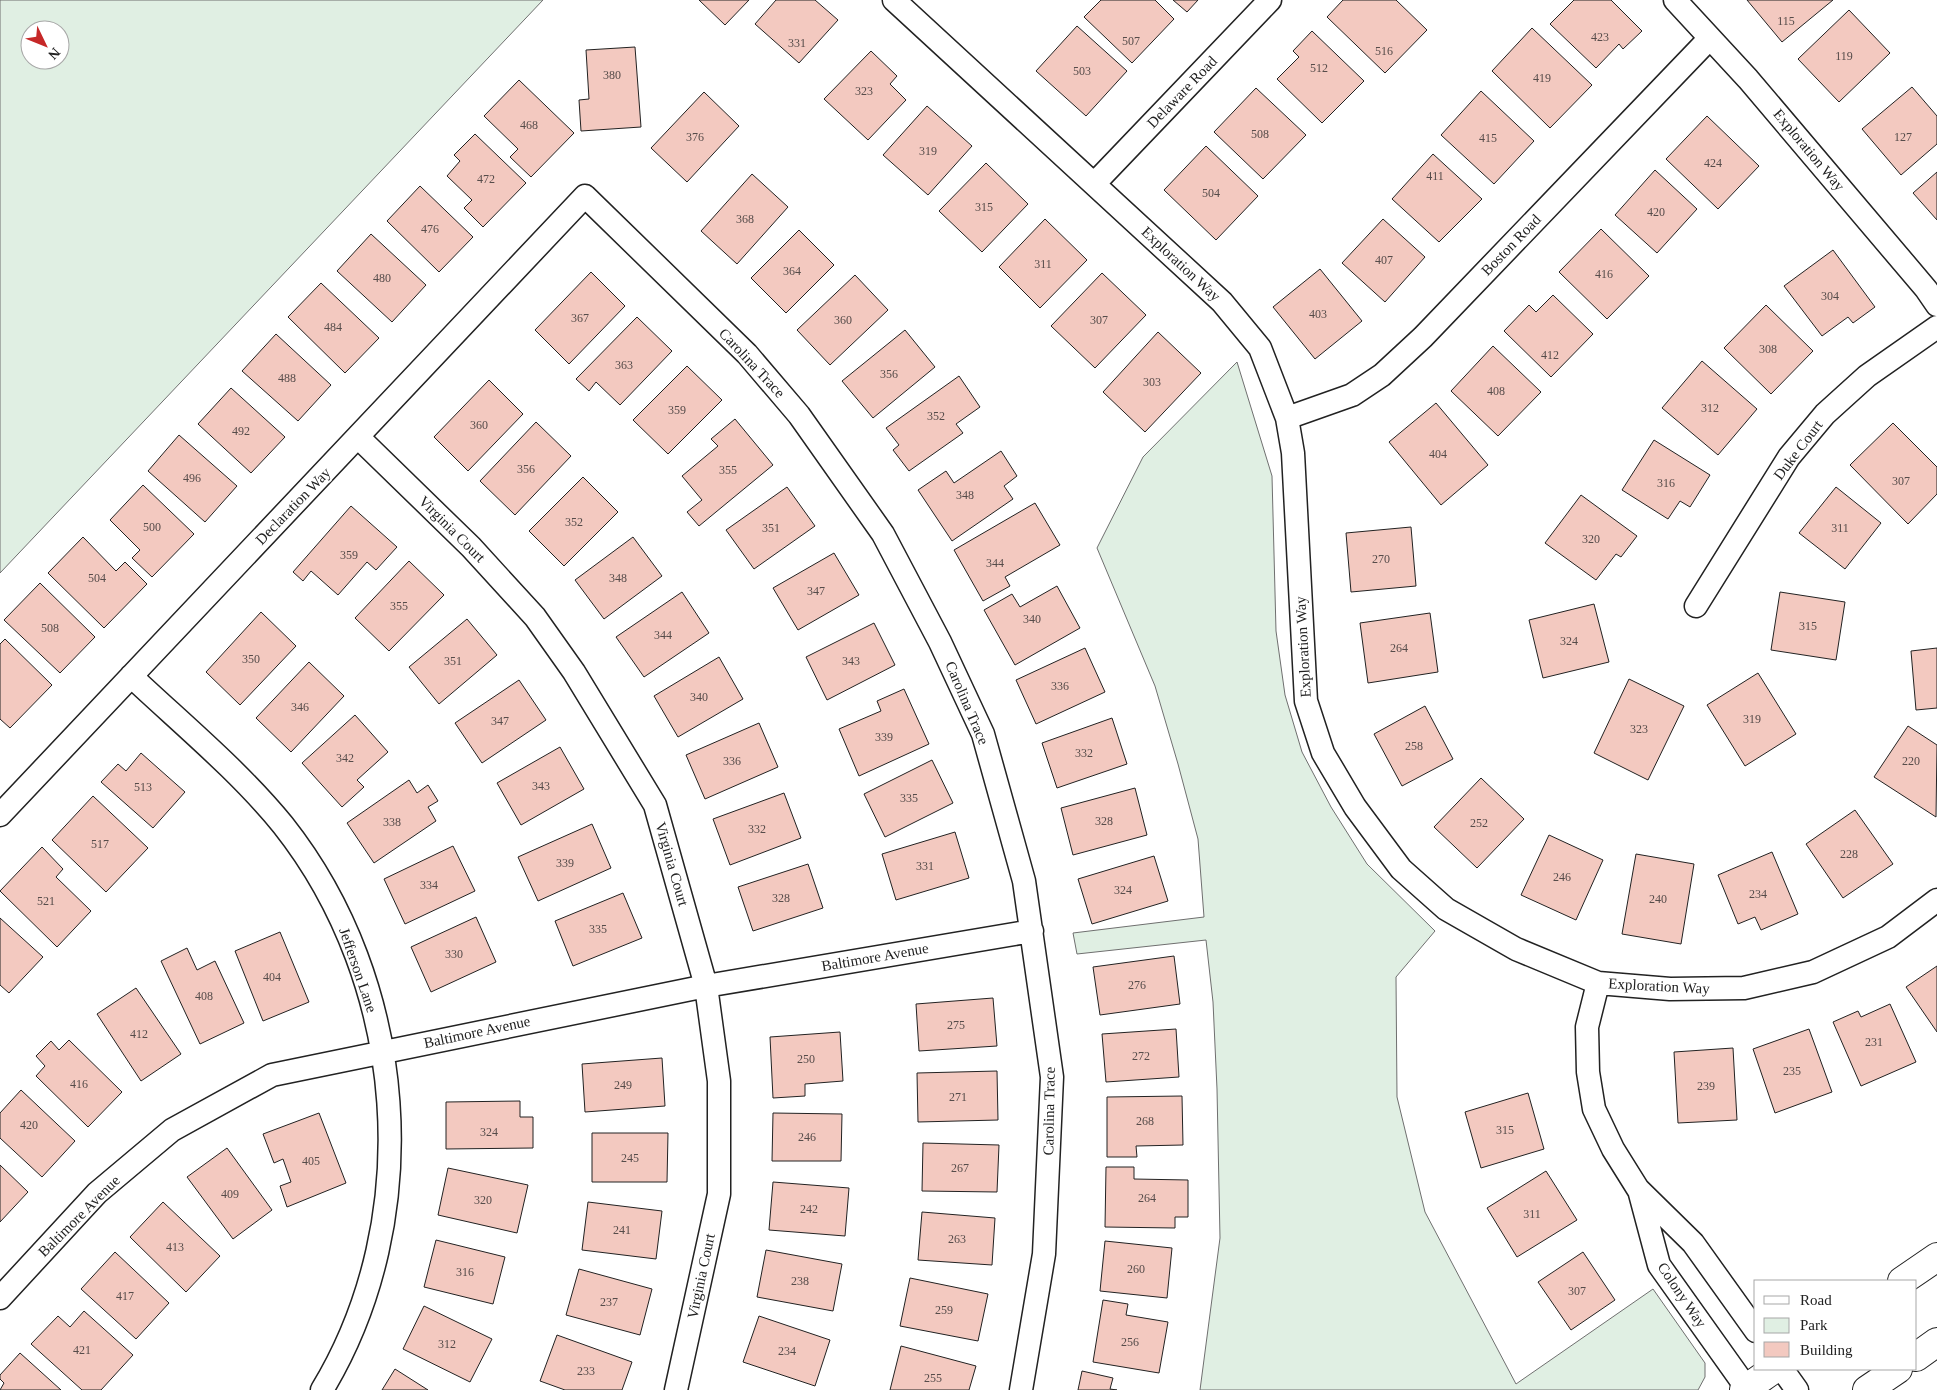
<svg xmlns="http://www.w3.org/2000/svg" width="1937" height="1390" font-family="'Times New Roman',serif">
<rect width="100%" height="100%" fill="#fff"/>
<path fill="#e0efe3" stroke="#6f6f6f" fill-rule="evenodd" d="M0,0h543l-543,573zM30,30h30v30h-30z
M1237,362l35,114 4,155 9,64 17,57 29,55 36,57 68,67 -39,46 1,120 28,115 91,172 137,-95 52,74v14l-7,13h-498l20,-152 -3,-149 -4,-87 -7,-62 -129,14 -4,-21 131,-16 -6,-78 -20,-75 -23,-78 -58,-138 46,-91z"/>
<path fill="#f3c9c0" stroke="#222" d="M699,0h50l-24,25z
M776,0h39l23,20 -39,43 -44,-39z
M1101,0h54l19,19 -42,44 -48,-46z
M1173,0h25l-11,12z
M1343,0h53l31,30 -42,43 -58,-56z
M1574,0h37l31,31 -19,18 -4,-5 -23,24 -46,-44z
M1747,0h86l-51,42z
M1849,10l41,43 -51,49 -41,-43z
M1077,26l50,45 -41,45 -50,-45z
M1532,28l60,57 -42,43 -58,-57z
M1312,31l52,50 -42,42 -45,-44 22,-22 -6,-6z
M635,47l6,80 -60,4 -2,-31 10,-1 -3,-49z
M871,51l26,25 -7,8 16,16 -38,40 -44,-41z
M519,80l55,53 -43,44 -21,-20 8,-8 -34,-33z
M1912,87l25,29v28l-36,31 -39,-46z
M1256,88l50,47 -43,44 -49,-47z
M1481,91l53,50 -40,43 -53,-49z
M704,92l35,34 -52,56 -36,-34z
M927,106l45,40 -44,49 -45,-40z
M1707,116l52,50 -41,43 -52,-50z
M475,134l51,49 -43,44 -19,-19 8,-8 -25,-24 13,-15 -6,-6z
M1206,146l52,50 -42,44 -52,-50z
M1433,154l49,45 -43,43 -47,-43z
M986,163l42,41 -46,48 -43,-41z
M1655,170l42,39 -40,44 -42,-38z
M1937,172v48l-24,-27z
M752,174l36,33 -51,57 -36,-33z
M420,186l53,51 -34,35 -52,-51z
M1045,219l42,41 -47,48 -41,-41z
M1383,219l42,38 -40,45 -43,-39z
M1601,229l48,47 -42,43 -48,-47z
M799,230l35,35 -48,48 -35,-35z
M371,234l55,51 -34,37 -55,-51z
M1833,250l42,57 -22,16 -5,-6 -26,19 -38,-50z
M1320,269l42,52 -47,38 -42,-52z
M591,272l34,34 -56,58 -34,-34z
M1102,273l44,42 -51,53 -44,-42z
M855,275l33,35 -58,55 -33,-35z
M321,283l58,55 -34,35 -57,-56z
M1553,295l40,39 -42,43 -47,-46 25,-26 7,7z
M1766,305l47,46 -42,43 -47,-46z
M637,317l35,34 -52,54 -24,-23 -7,9 -13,-12z
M905,330l30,37 -62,51 -31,-37z
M1158,332l43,41 -56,59 -42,-40z
M276,334l55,51 -33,36 -56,-50z
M1493,346l48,46 -43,44 -47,-45z
M1702,361l55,48 -39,46 -56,-47z
M687,366l35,34 -54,54 -35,-34z
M959,376l21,31 -24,17 7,9 -54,38 -16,-21 6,-5 -13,-17z
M489,380l34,34 -55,57 -34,-34z
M231,388l54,49 -34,36 -53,-49z
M1436,403l52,62 -47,40 -52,-63z
M735,419l38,46 -74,61 -12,-14 15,-12 -20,-24 36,-30 -7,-7z
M536,422l35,34 -56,59 -35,-34z
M1893,423l44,44v27l-29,30 -58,-59z
M179,435l58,51 -32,36 -57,-51z
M1654,440l56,35 -20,32 -10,-6 -12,18 -46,-29z
M1001,451l16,25 -13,10 9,13 -61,42 -34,-51 28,-19 8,12z
M583,477l35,35 -54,54 -35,-35z
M143,485l51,49 -42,43 -20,-19 8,-8 -30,-30z
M787,487l28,39 -61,43 -28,-39z
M1836,487l45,36 -36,46 -46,-36z
M1581,495l56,41 -16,21 -5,-3 -20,26 -51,-37z
M1035,503l25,42 -55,32 5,9 -27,15 -29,-51z
M351,506l46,41 -21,23 -9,-8 -29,33 -27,-24 -8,10 -10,-9z
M1411,527l5,59 -65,6 -5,-59z
M83,537l33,34 9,-9 22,22 -43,44 -56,-55z
M633,537l29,39 -58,43 -29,-39z
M834,553l25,42 -61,35 -25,-42z
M409,561l35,34 -55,56 -34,-33z
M40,583l55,54 -35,36 -56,-53z
M1057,586l23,42 -65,37 -31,-55 28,-16 8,13z
M682,592l27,41 -65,44 -28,-40z
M1780,592l65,10 -9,58 -65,-10z
M1594,604l15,58 -66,16 -14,-58z
M261,612l35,34 -56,59 -34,-33z
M1430,613l8,59 -70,11 -8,-60z
M467,619l30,36 -58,49 -30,-37z
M874,623l21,42 -68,35 -21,-43z
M5,639l47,46 -42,43 -10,-9v-75z
M1085,648l20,44 -69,32 -20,-44z
M1937,648v60l-21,2 -5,-59z
M719,657l24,42 -65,38 -24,-41z
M309,662l35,34 -53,56 -35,-34z
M1758,673l38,61 -51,32 -38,-61z
M1629,679l55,27 -36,74 -54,-27z
M519,680l27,40 -64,43 -27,-40z
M904,689l25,55 -70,32 -20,-47 42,-18 -4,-10z
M1425,706l28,53 -51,27 -28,-52z
M355,715l33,37 -31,28 7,7 -22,20 -40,-44z
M1112,718l15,46 -70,24 -15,-45z
M759,723l19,44 -73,32 -19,-44z
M1908,726l29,19 -1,72 -62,-40z
M560,747l24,42 -63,36 -24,-42z
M141,753l44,39 -32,36 -52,-46 17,-18 8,7z
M932,760l21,43 -68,34 -21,-43z
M1481,778l43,41 -47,49 -43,-41z
M409,780l8,13 11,-8 10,16 -10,6 8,14 -62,42 -27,-40z
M1135,788l12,47 -74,20 -12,-47z
M784,793l17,45 -71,27 -17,-46z
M93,796l55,52 -42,44 -54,-52z
M1855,810l38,54 -50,34 -37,-54z
M592,824l19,44 -73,33 -20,-44z
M955,832l14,46 -73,22 -14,-46z
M1549,835l54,25 -27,60 -55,-25z
M453,846l22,45 -70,33 -21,-45z
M42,847l21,22 -7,8 35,34 -34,36 -57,-56z
M1772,852l26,62 -37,16 -6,-13 -17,7 -20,-49z
M1636,854l58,10 -13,80 -59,-10z
M1154,856l14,45 -76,23 -14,-45z
M808,864l15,44 -70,23 -15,-44z
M623,893l19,45 -69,28 -18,-45z
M476,917l20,45 -65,30 -20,-45z
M0,918l43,39 -34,36 -9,-8z
M280,932l29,70 -46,19 -28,-70z
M187,948l10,22 18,-9 29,62 -44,21 -39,-83z
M1174,956l6,48 -80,11 -7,-48z
M1937,966v66l-31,-45z
M136,988l45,66 -40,27 -44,-67z
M993,998l4,48 -78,5 -3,-47z
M1890,1004l26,58 -55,24 -28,-64 25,-11 3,6z
M1176,1029l3,48 -73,5 -4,-48z
M1809,1029l23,63 -57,21 -22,-64z
M840,1032l3,49 -38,3v12l-32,2 -3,-61z
M69,1040l53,52 -34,35 -52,-51 9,-10 -9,-10 15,-15 8,9z
M1733,1048l4,72 -59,3 -4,-71z
M662,1058l3,48 -80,6 -3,-48z
M997,1071l1,49 -80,2 -1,-49z
M21,1090l54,51 -33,36 -42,-39v-25z
M1528,1093l16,56 -63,19 -16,-56z
M1182,1096l1,49 -47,1 1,11h-30v-60z
M520,1101v16h13v31l-87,1v-47z
M319,1113l27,70 -59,24 -7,-21 11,-4 -8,-23 -9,4 -11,-29z
M773,1113l69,1 -1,47h-69z
M592,1133h76l-1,49h-75z
M923,1143l76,2 -2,47 -75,-1z
M227,1148l45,62 -39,29 -46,-62z
M0,1165l28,27 -28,30z
M1106,1167h28v12l54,1v37h-13v11l-70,-1z
M448,1168l80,17 -11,48 -79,-18z
M1546,1171l31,49 -60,37 -30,-49z
M773,1182l76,6 -4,48 -76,-6z
M163,1202l57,54 -34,36 -56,-55z
M588,1202l74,9 -6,48 -74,-9z
M922,1212l73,6 -3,47 -74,-5z
M436,1240l69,17 -12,47 -69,-17z
M1105,1241l67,7 -5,50 -67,-7z
M766,1250l76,14 -9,47 -76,-14z
M115,1252l54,51 -33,36 -55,-50z
M1583,1252l32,48 -44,30 -33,-48z
M579,1269l73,20 -12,46 -74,-20z
M910,1278l78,16 -10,47 -78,-15z
M1103,1300l25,4 -2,11 42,7 -9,51 -66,-11z
M424,1306l68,33 -22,43 -67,-33z
M84,1311l49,44 -32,35h-19l-51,-46 27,-28 12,11z
M759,1316l71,24 -15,46 -72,-24z
M557,1335l75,27 -10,28h-57l-25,-9z
M901,1346l75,20 -7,24h-79z
M20,1353l41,37h-61l4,-7 -4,-4v-4z
M395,1369l33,21h-46z
M1082,1371l31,7 -3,11 7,1h-39z"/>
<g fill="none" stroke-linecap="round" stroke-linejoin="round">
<defs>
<path id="street" d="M894,0l328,302 38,46 27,70 6,35 13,248 17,52 32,54 46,62 45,40 70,40 82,34 72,6 74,-1 69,-16 75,-35 49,-37
M1675,0l73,79 178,210 11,16
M1094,184l176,-184
M1287,418l65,-23 30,-20 41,-38 287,-299
M358,437l113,110 64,70 39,55 81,133 51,181 13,95v113l-43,196
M1696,606l93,-149 36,-43 42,-38 70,-49
M131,676c51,48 108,95 152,149 125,158 143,393 39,565
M0,815l585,-619 162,158 52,61 84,119 57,108 43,92 41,147 28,196 -8,177 -23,136
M1598,983l-11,44 1,45 6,37 19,40 25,40 55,54 63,88
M1639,1190l20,75 89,125
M0,1298l97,-105 75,-63 100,-55 434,-89 326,-55
M1782,1369l15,21"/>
<path id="secondary" d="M1902,1281l35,-24
M1916,1357l21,-15
M1744,1390l30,-21
M1867,1390l31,-21"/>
</defs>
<use href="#street" stroke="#222" stroke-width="25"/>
<use href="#secondary" stroke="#222" stroke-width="30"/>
<use href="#street" stroke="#fff" stroke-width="22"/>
<use href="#secondary" stroke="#fff" stroke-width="28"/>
</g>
<g text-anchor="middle" stroke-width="4" stroke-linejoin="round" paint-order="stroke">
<g font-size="12" fill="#564c4a">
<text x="1786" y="25">115</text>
<text x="1600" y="41">423</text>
<text x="1131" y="45">507</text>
<text x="797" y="47">331</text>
<text x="1384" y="55">516</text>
<text x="1844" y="60">119</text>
<text x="1319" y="72">512</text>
<text x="1082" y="75">503</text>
<text x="612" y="79">380</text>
<text x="1542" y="82">419</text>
<text x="864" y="95">323</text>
<text x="529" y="129">468</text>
<text x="1260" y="138">508</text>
<text x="695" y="141">376</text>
<text x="1903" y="141">127</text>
<text x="1488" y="142">415</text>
<text x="928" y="155">319</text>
<text x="1713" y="167">424</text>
<text x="1435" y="180">411</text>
<text x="486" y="183">472</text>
<text x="1211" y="197">504</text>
<text x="984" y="211">315</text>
<text x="1656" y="216">420</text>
<text x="745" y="223">368</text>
<text x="430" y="233">476</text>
<text x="1384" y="264">407</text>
<text x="1043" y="268">311</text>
<text x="792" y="275">364</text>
<text x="1604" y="278">416</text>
<text x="382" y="282">480</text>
<text x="1830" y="300">304</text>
<text x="1318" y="318">403</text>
<text x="580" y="322">367</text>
<text x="843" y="324">360</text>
<text x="1099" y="324">307</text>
<text x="333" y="331">484</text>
<text x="1768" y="353">308</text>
<text x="1550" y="359">412</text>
<text x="624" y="369">363</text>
<text x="889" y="378">356</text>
<text x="287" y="382">488</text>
<text x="1152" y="386">303</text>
<text x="1496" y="395">408</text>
<text x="1710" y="412">312</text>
<text x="677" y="414">359</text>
<text x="936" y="420">352</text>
<text x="479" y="429">360</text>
<text x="241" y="435">492</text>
<text x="1438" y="458">404</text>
<text x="526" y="473">356</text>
<text x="728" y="474">355</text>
<text x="192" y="482">496</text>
<text x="1901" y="485">307</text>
<text x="1666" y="487">316</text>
<text x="965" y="499">348</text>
<text x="574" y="526">352</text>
<text x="152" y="531">500</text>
<text x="771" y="532">351</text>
<text x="1840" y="532">311</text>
<text x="1591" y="543">320</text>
<text x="349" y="559">359</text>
<text x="1381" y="563">270</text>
<text x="995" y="567">344</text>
<text x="97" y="582">504</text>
<text x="618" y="582">348</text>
<text x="816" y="595">347</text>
<text x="399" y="610">355</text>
<text x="1032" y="623">340</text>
<text x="1808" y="630">315</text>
<text x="50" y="632">508</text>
<text x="663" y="639">344</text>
<text x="1569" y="645">324</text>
<text x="1399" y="652">264</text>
<text x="251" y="663">350</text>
<text x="453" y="665">351</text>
<text x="851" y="665">343</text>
<text x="1060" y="690">336</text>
<text x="699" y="701">340</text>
<text x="300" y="711">346</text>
<text x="1752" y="723">319</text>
<text x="500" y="725">347</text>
<text x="1639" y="733">323</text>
<text x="884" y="741">339</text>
<text x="1414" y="750">258</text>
<text x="1084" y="757">332</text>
<text x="345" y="762">342</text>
<text x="732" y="765">336</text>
<text x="1911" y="765">220</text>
<text x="541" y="790">343</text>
<text x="143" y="791">513</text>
<text x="909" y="802">335</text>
<text x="1104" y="825">328</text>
<text x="392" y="826">338</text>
<text x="1479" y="827">252</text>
<text x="757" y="833">332</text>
<text x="100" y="848">517</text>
<text x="1849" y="858">228</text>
<text x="565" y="867">339</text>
<text x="925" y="870">331</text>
<text x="1562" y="881">246</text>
<text x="429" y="889">334</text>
<text x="1123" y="894">324</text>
<text x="1758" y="898">234</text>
<text x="781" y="902">328</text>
<text x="1658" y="903">240</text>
<text x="46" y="905">521</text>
<text x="598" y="933">335</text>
<text x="454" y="958">330</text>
<text x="272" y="981">404</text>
<text x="1137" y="989">276</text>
<text x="204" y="1000">408</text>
<text x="956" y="1029">275</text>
<text x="139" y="1038">412</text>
<text x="1874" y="1046">231</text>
<text x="1141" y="1060">272</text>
<text x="806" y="1063">250</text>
<text x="1792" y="1075">235</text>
<text x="79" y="1088">416</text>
<text x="623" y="1089">249</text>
<text x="1706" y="1090">239</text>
<text x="958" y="1101">271</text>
<text x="1145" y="1125">268</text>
<text x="29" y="1129">420</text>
<text x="1505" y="1134">315</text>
<text x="489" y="1136">324</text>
<text x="807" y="1141">246</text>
<text x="630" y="1162">245</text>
<text x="311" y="1165">405</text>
<text x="960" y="1172">267</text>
<text x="230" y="1198">409</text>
<text x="1147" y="1202">264</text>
<text x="483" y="1204">320</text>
<text x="809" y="1213">242</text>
<text x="1532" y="1218">311</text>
<text x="622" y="1234">241</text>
<text x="957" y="1243">263</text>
<text x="175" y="1251">413</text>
<text x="1136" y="1273">260</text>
<text x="465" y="1276">316</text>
<text x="800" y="1285">238</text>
<text x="1577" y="1295">307</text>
<text x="125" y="1300">417</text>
<text x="609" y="1306">237</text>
<text x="944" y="1314">259</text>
<text x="1130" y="1346">256</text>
<text x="447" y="1348">312</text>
<text x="82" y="1354">421</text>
<text x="787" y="1355">234</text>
<text x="586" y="1375">233</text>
<text x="933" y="1382">255</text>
</g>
<g font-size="15" fill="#222" stroke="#fff">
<text transform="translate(1182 92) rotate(-46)" y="5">Delaware Road</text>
<text transform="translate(1809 150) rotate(50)" y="5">Exploration Way</text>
<text transform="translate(1511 245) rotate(-46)" y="5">Boston Road</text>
<text transform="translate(1181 264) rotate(43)" y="5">Exploration Way</text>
<text transform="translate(752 363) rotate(47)" y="5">Carolina Trace</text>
<text transform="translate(1798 450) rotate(-53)" y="5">Duke Court</text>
<text transform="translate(293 506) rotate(-46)" y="5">Declaration Way</text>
<text transform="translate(452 529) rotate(45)" y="5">Virginia Court</text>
<text transform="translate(1303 647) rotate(-93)" y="5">Exploration Way</text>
<text transform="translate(967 703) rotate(67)" y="5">Carolina Trace</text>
<text transform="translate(672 864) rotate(74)" y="5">Virginia Court</text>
<text transform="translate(875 957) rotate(-10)" y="5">Baltimore Avenue</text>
<text transform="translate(358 970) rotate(71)" y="5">Jefferson Lane</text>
<text transform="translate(1659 986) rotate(3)" y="5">Exploration Way</text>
<text transform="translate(477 1032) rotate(-12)" y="5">Baltimore Avenue</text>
<text transform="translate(1049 1111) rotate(-89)" y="5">Carolina Trace</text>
<text transform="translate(79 1216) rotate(-45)" y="5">Baltimore Avenue</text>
<text transform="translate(701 1276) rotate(-78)" y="5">Virginia Court</text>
<text transform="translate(1682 1295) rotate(56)" y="5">Colony Way</text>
</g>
</g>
<rect x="1754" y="1280" width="162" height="90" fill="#ffffff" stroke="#a7a7a7"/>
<rect x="1764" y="1296" width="25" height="8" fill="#ffffff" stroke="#a7a7a7"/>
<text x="1800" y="1305" font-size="15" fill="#222222">Road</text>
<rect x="1764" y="1318" width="25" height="15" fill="#e0efe3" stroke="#a7a7a7"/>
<text x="1800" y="1330" font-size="15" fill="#222222">Park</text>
<rect x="1764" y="1342" width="25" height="15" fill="#f3c9c0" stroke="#a7a7a7"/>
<text x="1800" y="1355" font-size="15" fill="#222222">Building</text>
<g transform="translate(45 45) rotate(133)"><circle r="24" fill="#ffffff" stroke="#a7a7a7"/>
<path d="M0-4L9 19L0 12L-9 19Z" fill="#c62828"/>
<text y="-8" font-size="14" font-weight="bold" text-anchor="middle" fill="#222222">N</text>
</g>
</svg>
